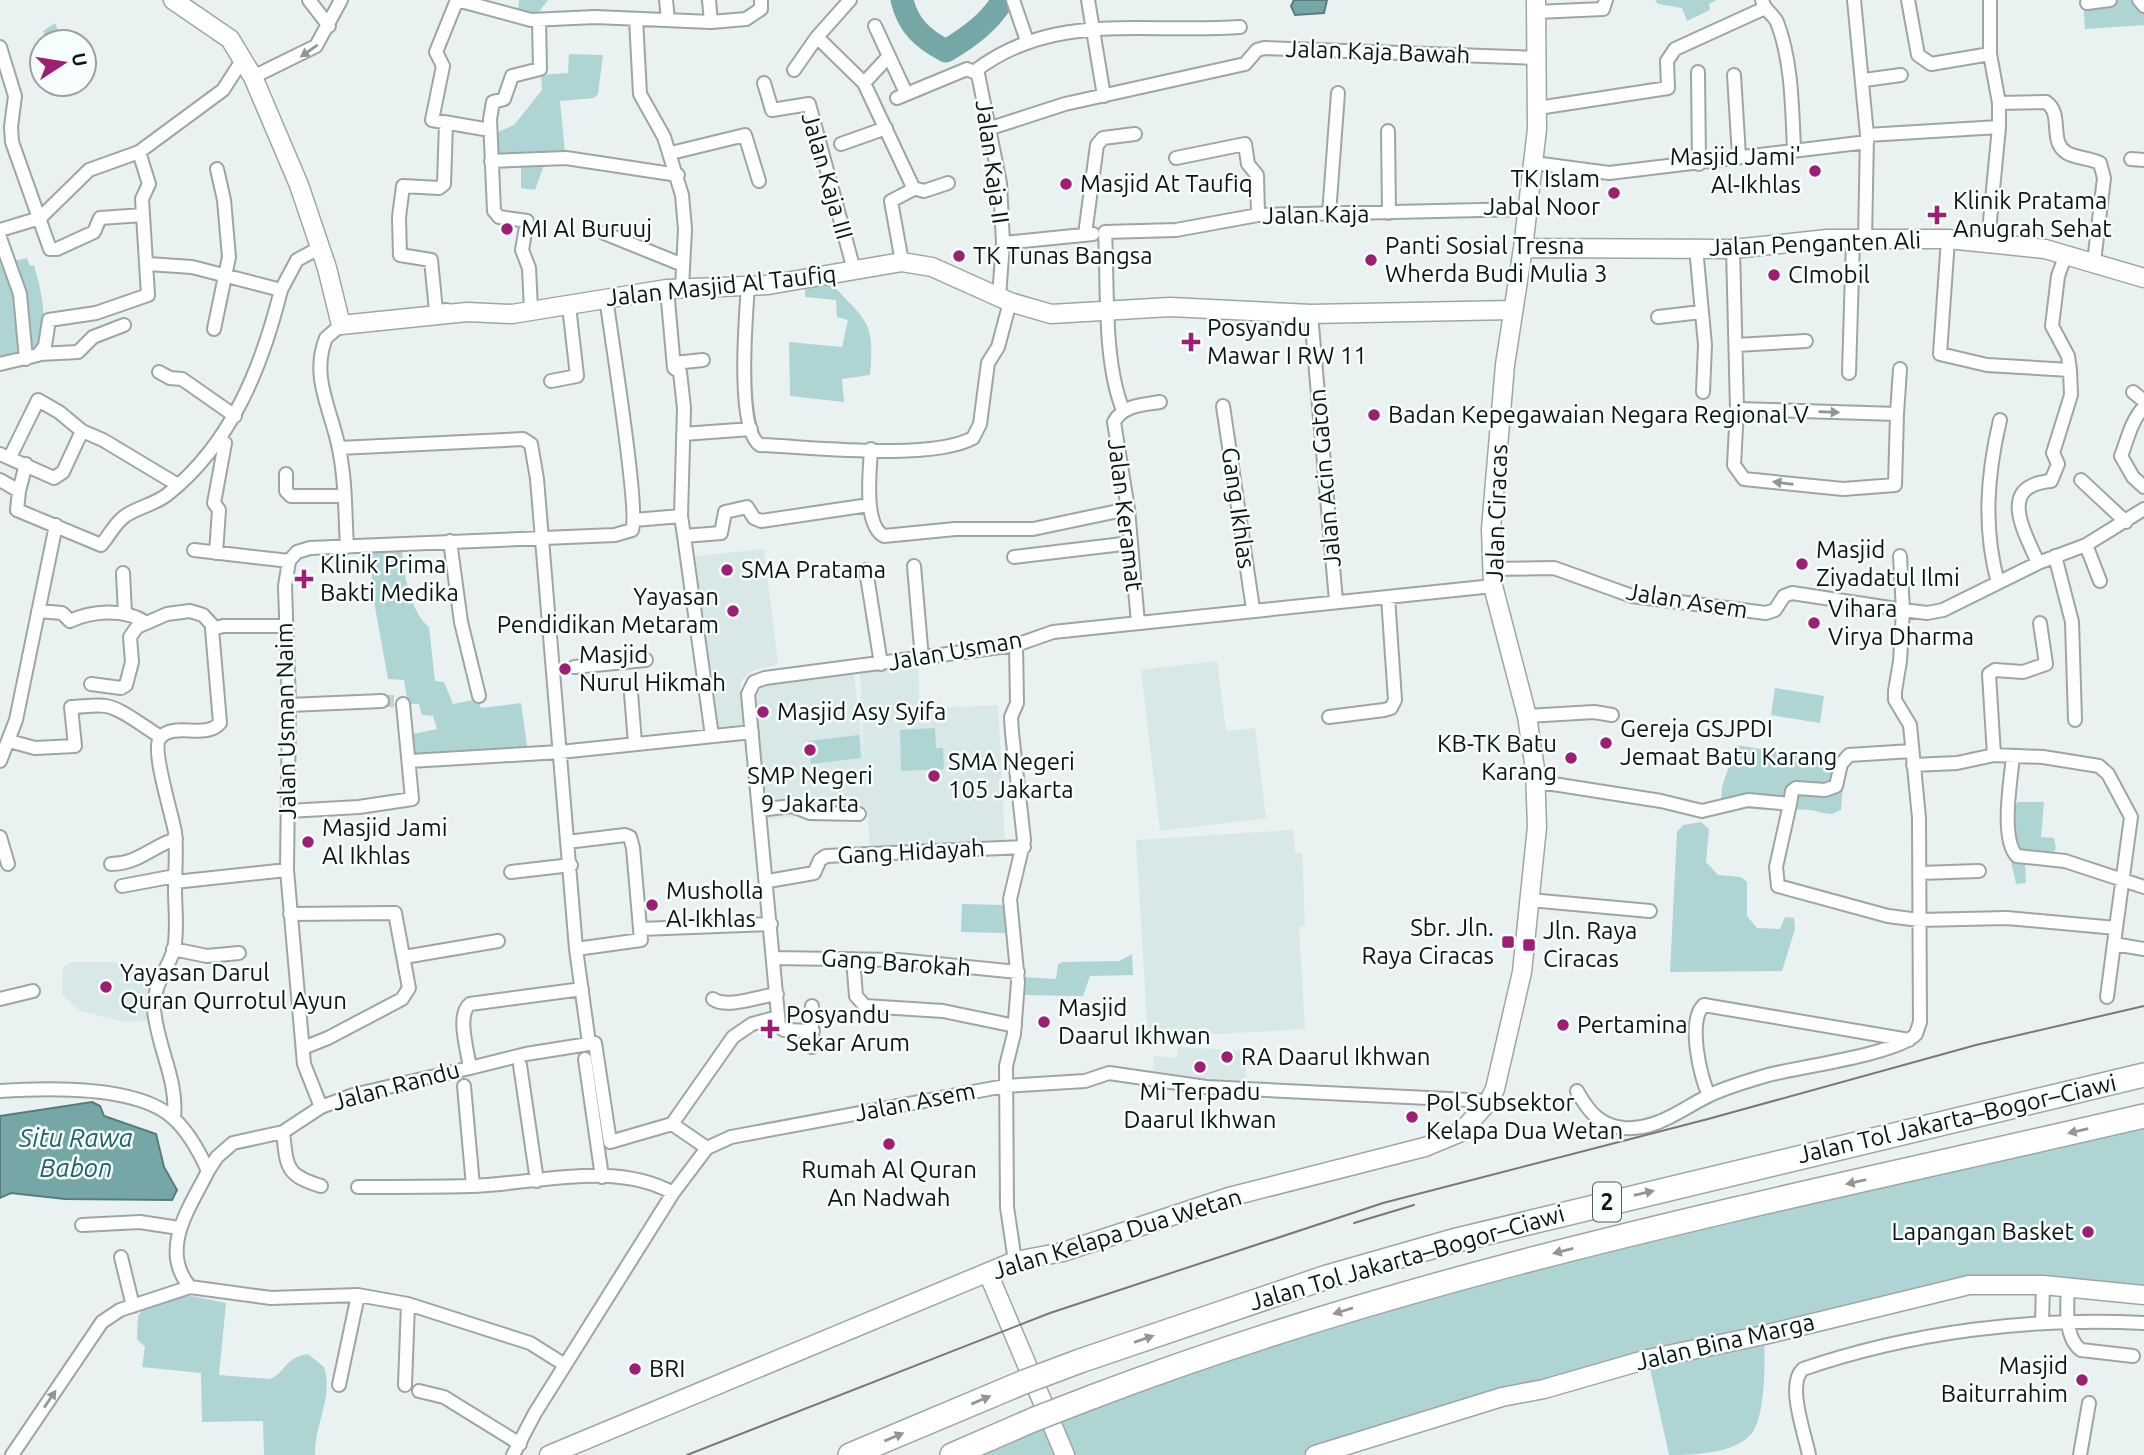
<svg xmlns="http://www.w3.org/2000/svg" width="2144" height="1455" font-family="Ubuntu,sans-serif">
<rect width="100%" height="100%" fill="#eaf1f1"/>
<path fill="#d7e8e7" d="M764,549l14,115 -26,7 -10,8 -2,9 4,36 -33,6 -25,-173z
M1217,661l9,70 29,-3 11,90 -106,13 -19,-161z
M853,666l11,93 -4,-89 58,-2 2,41 78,-4 7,139 -135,6 -3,-42 -103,12 -13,-128 6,-11z
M1293,830l2,23h7l3,73 -6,1 6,102 -157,9 -12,-198z
M71,962h50l30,18 -3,41 -24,1 -44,-11 -18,-17 1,-27z
M1178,1047l69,4 -2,31 -93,-5 2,-21 23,2z"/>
<path fill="#aed5d4" d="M519,0h29l-10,13 -20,-2z
M1655,0h62l-8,4 1,6 -23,11 -5,-13 -24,-4z
M2083,0h61v25l-59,4z
M55,23l7,17 8,2h-23l-4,-11z
M569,54l34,1 -5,39 -4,4 -34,3 6,61 -22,3 -9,25 -14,-2v-23l-26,-2 -2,-29 21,-9 28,-35 -1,-15 27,-2z
M0,235l13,26 14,-3 3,8 4,-1c8,29 17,61 -1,89l-33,6z
M832,284c35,39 43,36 38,91l-28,4 2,23 -54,-6 -1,-54 53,5 6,-27 -11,-3 -1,-17 -31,-3v-9z
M369,548h33c1,23 8,64 27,79l6,54 9,1 9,22 25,-5 3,9 40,-5 7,49 -112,7 -3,-25 24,-5 -4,-13 -11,-1 -3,-11h-11l-4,-24 -16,-1 -13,-72z
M1775,688l49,8 -4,27 -49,-8z
M935,728l1,20h7l1,21 -43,2 -1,-41z
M859,735l2,23 -50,6 -3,-23z
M1736,745l109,18 -4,47 -9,4c-8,0 -15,-3 -22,-4 -31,-3 -60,5 -89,-10l1,-13z
M2018,802h26l-3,35 13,1 2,10 -5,10 -26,4 1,21 -10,1c-4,-25 -20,-60 2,-82z
M1701,822l8,7 -3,33 12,13 23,2 6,5v34l10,12 23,1 5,-12 9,1 1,11 -13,42 -112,1 7,-140 6,-7z
M962,904l44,1 -1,28 -44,-1z
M1132,954l1,21 -43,1 -7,20 -62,-1 1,-18 34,2 2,-15 5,-2 56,-1z
M2144,1116v180l-175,-11 -205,50c1,23 2,80 -12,98 -17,21 -59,22 -83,22l-21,-96 -331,96h-367l342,-128z
M187,1295l39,8 -7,72 51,4c18,-8 12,-20 38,-25l16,13c10,29 -10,58 -9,88h-51l-1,-34 -61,1 -1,-49 -59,-6 3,-20 -8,-8 1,-23 6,-9z"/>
<path fill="#76a7a7" stroke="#587b7b" stroke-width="2" d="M1294,0h33l-3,13 -29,2 -4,-9z
M92,1102l8,4 4,10 52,18 8,33 13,23 -5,10 -107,-1 -54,-6 -11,5v-82z"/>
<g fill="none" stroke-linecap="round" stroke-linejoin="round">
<path stroke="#76a7a7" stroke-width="23" d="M902,0c6,26 21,39 44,51 23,-14 43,-28 57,-51"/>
<path stroke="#cad0d0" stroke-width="12" stroke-dasharray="12 6" stroke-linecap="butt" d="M557,670l17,-3
M382,701h18l3,3"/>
<defs>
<path id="street" d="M309,0l20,26
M457,0l74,20 64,-3 116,5 35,-3 15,-10v-9
M457,0l-21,52 7,14 -11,54 58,10
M666,0l2,20
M709,0l2,22
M1013,0l14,41
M1088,0l16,96
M1762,0c2,10 11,14 15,22 15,39 15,85 17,127
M1854,0l13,135 -2,105
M1908,0l10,55 13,9 59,-10
M2139,0l5,6
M2087,3l23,-3
M1536,12l67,-3 3,-9
M636,19l4,75 24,43 18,58 3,34 -3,59
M875,26l31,67
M817,37l47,46 48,102v5l-21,11 11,61
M0,47l15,49 -4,31 1,15 38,107h7l37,-17 6,-14 43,-3
M794,70l23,-33 33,-37
M975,71c79,-61 173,-37 265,-44
M1698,72l1,92
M1734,75l5,81
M253,77l63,-31 25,-46
M1864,80l37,-5
M764,83l8,27 37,-6 45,166
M864,83l25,-27
M897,98l70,-29 11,5 22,109 3,60 -4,54
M1999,103l47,-1c18,12 2,40 21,51 9,5 22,5 33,10l4,15 -10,84
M1538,108l130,-20 -1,-27 8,-12 90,-41
M446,123l-2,61 -5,4 -36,-2 -4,31 1,38 31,5 5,51 11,-1
M991,128l74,-24 180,-40 12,-14 7,-2 273,10
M1388,131l1,82
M1867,135l132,-8
M841,144l45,-16
M671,153l74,-18 14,46
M1176,158l69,-14 3,20 9,11 1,40
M2131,159l13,1
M491,161l75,-3 112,17
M1534,163l75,10 258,-31
M913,188l11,3 24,-8
M1329,214l9,-121
M0,230l40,-12 49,-48 50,-18 84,-62 20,-31
M604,233l79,32
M1085,234l12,-89 6,-7 32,-4
M0,238l20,56 6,65
M1948,239l-8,115 47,11 83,5
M1988,242l11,-115v-24l-9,-49v-54
M1003,243l90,-9
M1696,248l9,97 -2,47
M1733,249l4,160 -3,56 10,14 99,10 52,-4 2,-71 -160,-5
M148,264l44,3 89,23 16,-30 24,-13
M748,286c-2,28 -12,145 12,159 52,2 170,16 213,-7l7,-14 8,-61 10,-16 12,-45
M667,289l7,79 6,4 4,36 -3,108
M531,309l-2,-41 -7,-18 5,-29 -28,-4 -5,-6 -4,-92 3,-17 11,-3 8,-23 28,-7 -1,-49
M1311,314l25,287
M1658,317l43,-5
M341,325l-15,13c-16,39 6,73 13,111 7,32 6,66 8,98
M214,329l15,-72 -5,-57 -7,-31
M1736,345l70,-4
M39,354l39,-2 15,-15 31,-12
M674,363l29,-3
M0,364l38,-9 7,-9 4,-26 47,-7 52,-18 -6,-96 7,-15 -10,-32
M159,372l11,6 12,1 53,37
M1849,373l4,-133
M551,381l26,-5 -8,-70
M2133,392l11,9
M1223,406l30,203
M2144,407c-13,14 -16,31 -23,49l12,21 11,10
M1123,410c-20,-49 -15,-124 -18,-178l71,-2 82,-15 270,-6
M1897,414l3,-45
M683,434l68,-5
M339,448l184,-9 8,5 6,35 39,470 13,94
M871,449c-1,21 -8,76 13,87l71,-7h78l95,-20
M0,454l54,24 9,-6 19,-41
M10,457l28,-57 21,12 23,19 21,9 75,45
M286,474v17l5,5h53
M0,480l19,11 -2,19 84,35c9,-10 13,-21 24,-29 13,-9 31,-12 43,-22 64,-51 94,-128 113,-204
M2081,480l45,42
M19,491l7,-27
M634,520l47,-4 3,20 37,-3 4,-21 22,-5 7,11 7,3 108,-16
M684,536l28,200
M450,541l11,81 18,74
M2086,545l14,36
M194,550l95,11
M216,553l3,-43 -5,-7 11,-60
M2055,556l17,66 3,98
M1014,557l117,-14
M2038,563c-13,-31 -42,-77 13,-82l7,-17 -5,-11 18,-58 -1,-25 -2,-14 -16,-30 6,-50 8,-22
M914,566l8,93
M1492,569l62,-1 78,28 134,17 9,-3 9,-14 8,-3 111,17 24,3 16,-3 95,-47 48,-18 58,-36
M866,570l15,94
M123,573l2,41
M1998,583c-15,-55 -11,-108 2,-163
M38,611l24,2 8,8c21,-10 54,-13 75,1
M1138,623l-10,-114 -14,-87c9,-17 28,-17 46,-20
M574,667l72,-7
M91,684l30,4 5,-3 6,-23 -2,-25 7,-10 30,-13 23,-3 13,4 11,12
M631,693l4,50
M289,705l93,-4
M1527,716l67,-4 18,3
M1329,717l55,-7 7,-2 4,-8 -7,-103
M9,741l26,7 40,-2 -4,-39c11,0 24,-3 35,-1 17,3 39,22 55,31
M1994,755l-5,-81 6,-4 28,2 23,-8 -6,-41
M2013,756c-2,23 -13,83 4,100l48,5 79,26
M0,761l16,-41 40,-195
M410,761l150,-9 192,-20
M1913,765l44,-2 37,-8 49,2 56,9 9,8 23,43 -15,111
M1537,784h16l108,17 41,10 46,-11 42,4 -14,63 2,19 110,30 31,4 88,-2 109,10 -9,69
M1790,804l2,-13 4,-3 29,2 11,-4 5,-22 8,-9 63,-4
M759,810l33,-4 18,7 49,1
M288,811l71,-4 53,-8 -9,-95
M0,837l8,27
M567,842l58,-7 5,2 3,11 8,92 -65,9
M111,864c27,0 41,-18 65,-25
M511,872l60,-7
M1920,873l59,-2
M768,881l46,-8 6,-13 6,-4 198,-9
M175,882l112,-12
M122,886l53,-10
M1530,900l120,11
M290,914l105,-1 14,75 -7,11 -74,39 -25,10
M640,929l131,-5
M2114,944l30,5
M173,949l34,7 32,-3
M404,957l94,-16
M774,958l124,2 120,12
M853,959l3,37 9,10 78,5 72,15
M0,999l33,-8
M713,999c14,10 47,-3 64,-5
M812,1006v41
M813,1031l-29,-1 -5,-4 -31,-332 6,-12 11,-4 251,-33 37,-13 440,-46
M585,1059l17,118
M520,1065l17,116
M470,1068l56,-14 69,-11 15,99 62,-18
M464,1086l9,100
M0,1091c47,-3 135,-6 172,26 15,13 28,36 36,54 -17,35 -50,78 -18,116l81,11 87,-3 50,9 122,39 35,22
M1577,1091c11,20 23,35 47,37 33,2 56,-18 84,-32 18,-9 40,-15 60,-21 30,-8 130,-21 148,-41l4,-12 -1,-204 -9,-93 -15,-25v-9l5,-30 3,-51 -3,-54
M1709,1095c-9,-17 -22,-76 -5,-90l205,35
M321,1107l-17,-43 -17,-194 2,-165 -4,-119 4,-25 8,-9 13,-4 305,-13 17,-5c8,-18 -22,-200 -26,-233
M174,1118c4,-39 -17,-71 -20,-109 -1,-25 14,-39 20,-60 4,-19 1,-40 1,-59 0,-20 2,-38 0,-58 -3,-18 -24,-83 -15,-94 14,-17 45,2 60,-15l-8,-94 11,-3h61
M283,1132c4,35 2,43 38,54
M707,1148l-35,-24 61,-87 19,-13 26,-7
M208,1171l9,-14 16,-14 50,-11 38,-25 32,-12 117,-27c-2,-16 -14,-53 0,-64l112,-15
M358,1187c37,0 75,0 113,-1 64,-2 143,-26 202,7
M82,1225l58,-3 39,6
M121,1257l12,49
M1015,1261l-8,-54 -1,-141 8,-32 4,-52 -8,-83 14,-59 -12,-107 -1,-16 6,-14 -1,-58
M2068,1287c-1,18 -4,51 13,63l52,6
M2042,1322l1,-37
M339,1385l19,-90
M405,1385l3,-81
M419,1391l25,6 76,47
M12,1455l90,-133 18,-12 70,-23
M513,1455l22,-42 138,-220 34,-45 24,-11 274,-51 80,-5 24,-8 97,14 283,14
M1809,1455c-4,-21 -23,-71 -6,-86 108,-37 228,-52 341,-46
M2080,1455l9,-52"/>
<path id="secondary" d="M173,0l57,39 23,38 46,108 28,83 14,57 126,-13 45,2 155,-25 101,-4 134,-23 30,5 78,35 41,12 119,-7 141,7 201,-4
M1523,248l210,1 94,-10h121l97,10 99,29
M988,1273l77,182
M549,1455l466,-194 48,-9 166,-55 196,-50 36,-15 28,-31 6,-12 27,-117 15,-145 -2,-58 -8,-53 -34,-130 -2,-57 14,-164 18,-117 14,-119 -1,-129
M1315,1455l187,-58 42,-8 104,-30 116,-24 205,-50h74l101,10"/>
<path id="highway" d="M1080,1361l247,-84 126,-36 691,-166
M1092,1397c340,-130 699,-199 1052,-281
M850,1455l174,-73
M952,1455l83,-36"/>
</defs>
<use href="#street" stroke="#9ea5a5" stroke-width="16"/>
<use href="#secondary" stroke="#9ea5a5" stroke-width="21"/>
<use href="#highway" stroke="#9ea5a5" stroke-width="26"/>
<use href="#street" stroke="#fff" stroke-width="12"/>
<use href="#secondary" stroke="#fff" stroke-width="18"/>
<use href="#highway" stroke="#fff" stroke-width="23"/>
<path stroke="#757979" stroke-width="2" d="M1354,1223l60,-18
M687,1455l363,-142 333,-110 325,-84 268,-74 168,-39"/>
<defs>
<path id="highway-bridge" d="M1024,1382l56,-21
M1035,1419l57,-22"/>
</defs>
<use href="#highway-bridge" stroke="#9ea5a5" stroke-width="26" stroke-linecap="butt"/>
<use href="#highway-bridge" stroke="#fff" stroke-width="23"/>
</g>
<defs><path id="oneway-solid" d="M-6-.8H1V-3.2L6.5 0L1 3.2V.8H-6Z" transform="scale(1.75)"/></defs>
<g fill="#949595">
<use href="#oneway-solid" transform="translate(309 51) rotate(145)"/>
<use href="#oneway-solid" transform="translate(1829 412) rotate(2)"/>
<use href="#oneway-solid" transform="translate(1783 483) rotate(-173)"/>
<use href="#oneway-solid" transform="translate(2078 1131) rotate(167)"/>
<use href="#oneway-solid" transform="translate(1856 1182) rotate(167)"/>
<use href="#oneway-solid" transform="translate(1644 1193) rotate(-13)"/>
<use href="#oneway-solid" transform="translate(1563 1251) rotate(166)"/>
<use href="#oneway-solid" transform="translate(1343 1311) rotate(163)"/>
<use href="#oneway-solid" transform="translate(1144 1339) rotate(-19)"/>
<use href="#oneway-solid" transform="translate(50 1399) rotate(-56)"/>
<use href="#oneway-solid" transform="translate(981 1400) rotate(-23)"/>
<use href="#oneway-solid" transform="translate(894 1437) rotate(-23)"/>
</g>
<g fill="#9d1e72" stroke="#f7fffe" stroke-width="2.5">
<circle cx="1815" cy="171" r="7"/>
<circle cx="1066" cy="184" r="7"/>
<circle cx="1614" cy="193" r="7"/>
<path d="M1933.5 204.5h7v7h7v7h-7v7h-7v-7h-7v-7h7z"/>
<circle cx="507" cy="229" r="7"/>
<circle cx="959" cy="256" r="7"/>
<circle cx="1371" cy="260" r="7"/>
<circle cx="1774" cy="275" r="7"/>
<path d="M1187.5 331.5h7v7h7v7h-7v7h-7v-7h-7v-7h7z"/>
<circle cx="1374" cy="415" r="7"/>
<circle cx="1802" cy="564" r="7"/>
<circle cx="727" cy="570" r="7"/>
<path d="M300.5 568.5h7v7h7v7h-7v7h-7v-7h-7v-7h7z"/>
<circle cx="733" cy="611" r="7"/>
<circle cx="1814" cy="623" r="7"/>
<circle cx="565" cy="669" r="7"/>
<circle cx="763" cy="712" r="7"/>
<circle cx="1606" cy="743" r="7"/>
<circle cx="810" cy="750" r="7"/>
<circle cx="1571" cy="758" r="7"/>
<circle cx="934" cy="776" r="7"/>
<circle cx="308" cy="842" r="7"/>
<circle cx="652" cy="905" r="7"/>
<rect x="1501" y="935" width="14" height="14" rx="3.5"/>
<rect x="1522" y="938" width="14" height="14" rx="3.5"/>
<circle cx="106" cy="987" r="7"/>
<circle cx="1044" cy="1022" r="7"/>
<circle cx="1563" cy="1025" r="7"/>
<path d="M766.5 1018.5h7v7h7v7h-7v7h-7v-7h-7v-7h7z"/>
<circle cx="1227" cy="1057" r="7"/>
<circle cx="1200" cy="1067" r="7"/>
<circle cx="1412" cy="1117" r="7"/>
<circle cx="889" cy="1144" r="7"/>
<circle cx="2088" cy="1232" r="7"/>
<circle cx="635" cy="1369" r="7"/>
<circle cx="2082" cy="1380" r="7"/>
</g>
<g text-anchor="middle" stroke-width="5" stroke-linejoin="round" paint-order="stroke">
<rect fill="#f7fffe" stroke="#575a5a" stroke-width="2" x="1593" y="1182.5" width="28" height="39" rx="5"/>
<g font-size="23" font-weight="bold" fill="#121414">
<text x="1607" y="1210">2</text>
</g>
<g font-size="24" fill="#121414" stroke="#f7fffe">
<text transform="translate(1378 52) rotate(2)" y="8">Jalan Kaja Bawah</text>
<text transform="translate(992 162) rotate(82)" y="8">Jalan Kaja II</text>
<text transform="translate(827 176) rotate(74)" y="8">Jalan Kaja III</text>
<text transform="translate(1316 215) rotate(-1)" y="8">Jalan Kaja</text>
<text transform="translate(1815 244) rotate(-2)" y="8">Jalan Penganten Ali</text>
<text transform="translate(721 286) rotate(-6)" y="8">Jalan Masjid Al Taufiq</text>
<text transform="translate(1325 478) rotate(-95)" y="8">Jalan Acin Gaton</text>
<text transform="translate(1238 508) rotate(82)" y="8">Gang Ikhlas</text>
<text transform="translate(1497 513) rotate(-88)" y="8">Jalan Ciracas</text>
<text transform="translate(1125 515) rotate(83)" y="8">Jalan Keramat</text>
<text transform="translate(1687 601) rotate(9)" y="8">Jalan Asem</text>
<text transform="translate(955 651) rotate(-10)" y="8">Jalan Usman</text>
<text transform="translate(286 721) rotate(-91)" y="8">Jalan Usman Naim</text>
<text transform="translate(911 852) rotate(-3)" y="8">Gang Hidayah</text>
<text transform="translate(896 963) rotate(4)" y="8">Gang Barokah</text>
<text transform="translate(396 1086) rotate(-15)" y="8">Jalan Randu</text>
<text transform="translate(915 1102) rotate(-11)" y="8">Jalan Asem</text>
<text transform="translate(1957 1119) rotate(-13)" y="8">Jalan Tol Jakarta–Bogor–Ciawi</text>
<text transform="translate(1117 1234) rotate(-17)" y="8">Jalan Kelapa Dua Wetan</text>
<text transform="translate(1407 1258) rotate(-16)" y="8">Jalan Tol Jakarta–Bogor–Ciawi</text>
<text transform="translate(1725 1342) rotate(-13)" y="8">Jalan Bina Marga</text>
</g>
<g font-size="24" fill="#121414" stroke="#f7fffe" text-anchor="start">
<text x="1801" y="165" text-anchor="end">Masjid Jami'<tspan x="1801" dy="28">Al-Ikhlas</tspan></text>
<text x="1600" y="187" text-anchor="end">TK Islam<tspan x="1600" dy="28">Jabal Noor</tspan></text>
<text x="1080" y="192">Masjid At Taufiq</text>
<text x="1953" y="209">Klinik Pratama<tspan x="1953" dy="28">Anugrah Sehat</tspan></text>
<text x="521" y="237">MI Al Buruuj</text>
<text x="1385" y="254">Panti Sosial Tresna<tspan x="1385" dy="28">Wherda Budi Mulia 3</tspan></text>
<text x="973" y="264">TK Tunas Bangsa</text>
<text x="1788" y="283">CImobil</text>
<text x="1207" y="336">Posyandu<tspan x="1207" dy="28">Mawar I RW 11</tspan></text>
<text x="1388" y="423">Badan Kepegawaian Negara Regional V</text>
<text x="1816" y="558">Masjid<tspan x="1816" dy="28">Ziyadatul Ilmi</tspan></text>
<text x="320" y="573">Klinik Prima<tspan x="320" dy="28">Bakti Medika</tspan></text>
<text x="741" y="578">SMA Pratama</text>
<text x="719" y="605" text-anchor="end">Yayasan<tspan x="719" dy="28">Pendidikan Metaram</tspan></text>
<text x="1828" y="617">Vihara<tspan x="1828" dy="28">Virya Dharma</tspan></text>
<text x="579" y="663">Masjid<tspan x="579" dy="28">Nurul Hikmah</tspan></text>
<text x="777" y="720">Masjid Asy Syifa</text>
<text x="1620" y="737">Gereja GSJPDI<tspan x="1620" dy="28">Jemaat Batu Karang</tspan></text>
<text x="1557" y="752" text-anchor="end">KB-TK Batu<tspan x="1557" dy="28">Karang</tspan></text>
<text x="948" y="770">SMA Negeri<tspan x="948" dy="28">105 Jakarta</tspan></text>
<text x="810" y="784" text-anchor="middle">SMP Negeri<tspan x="810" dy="28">9 Jakarta</tspan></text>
<text x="322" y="836">Masjid Jami<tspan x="322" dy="28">Al Ikhlas</tspan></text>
<text x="666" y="899">Musholla<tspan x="666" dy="28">Al-Ikhlas</tspan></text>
<text x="1494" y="936" text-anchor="end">Sbr. Jln.<tspan x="1494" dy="28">Raya Ciracas</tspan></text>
<text x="1543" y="939">Jln. Raya<tspan x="1543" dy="28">Ciracas</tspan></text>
<text x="120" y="981">Yayasan Darul<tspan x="120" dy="28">Quran Qurrotul Ayun</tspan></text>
<text x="1058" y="1016">Masjid<tspan x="1058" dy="28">Daarul Ikhwan</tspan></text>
<text x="786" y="1023">Posyandu<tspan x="786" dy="28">Sekar Arum</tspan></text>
<text x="1577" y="1033">Pertamina</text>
<text x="1241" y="1065">RA Daarul Ikhwan</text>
<text x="1200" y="1100" text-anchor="middle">Mi Terpadu<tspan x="1200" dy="28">Daarul Ikhwan</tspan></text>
<text x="1426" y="1111">Pol Subsektor<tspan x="1426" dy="28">Kelapa Dua Wetan</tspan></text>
<text x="889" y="1178" text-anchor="middle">Rumah Al Quran<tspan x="889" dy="28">An Nadwah</tspan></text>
<text x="2074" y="1240" text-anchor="end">Lapangan Basket</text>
<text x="2068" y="1374" text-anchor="end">Masjid<tspan x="2068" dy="28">Baiturrahim</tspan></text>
<text x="649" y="1377">BRI</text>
</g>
<g font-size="26" font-style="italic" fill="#206263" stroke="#f7fffe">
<text x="76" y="1147">Situ Rawa<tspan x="76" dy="30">Babon</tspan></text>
</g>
</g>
<g transform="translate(63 63) rotate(78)"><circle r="33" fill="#f7fffe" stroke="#9ba1a0" stroke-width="2"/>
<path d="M0-5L12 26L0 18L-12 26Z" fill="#9d1e72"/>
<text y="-10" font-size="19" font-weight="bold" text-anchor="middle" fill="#121414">U</text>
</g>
</svg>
